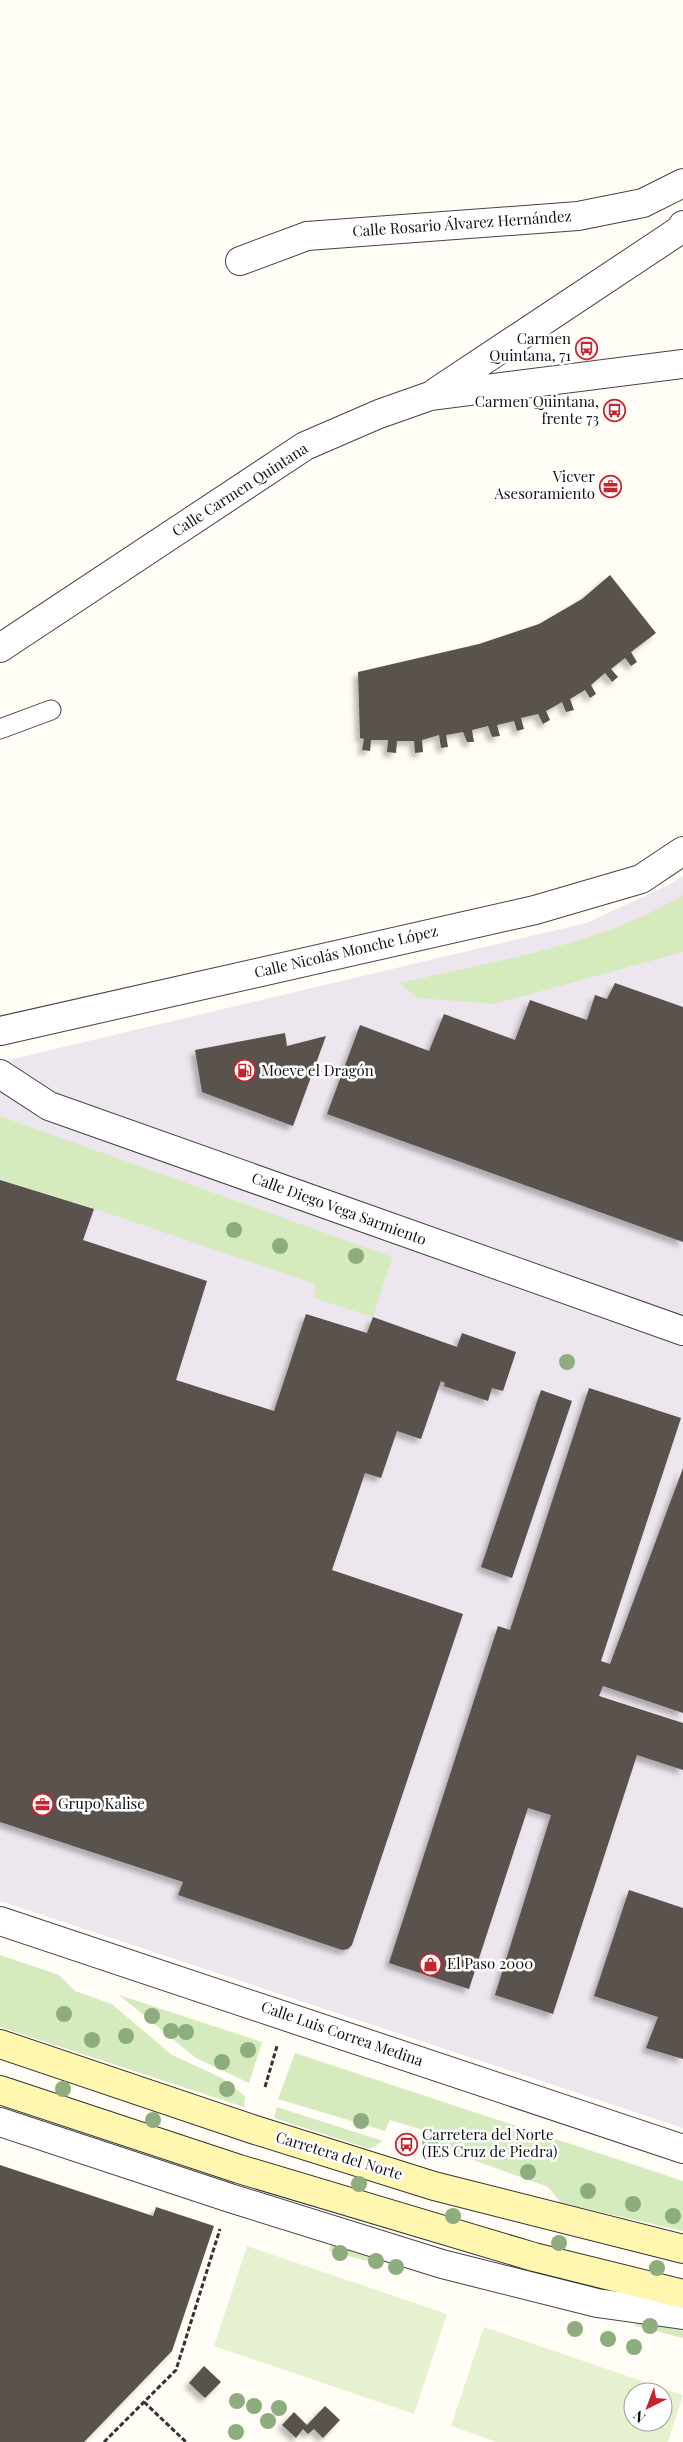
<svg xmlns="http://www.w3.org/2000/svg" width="683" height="2442" font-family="'Playfair Display',serif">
<defs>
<filter id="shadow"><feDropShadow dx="-4.5" dy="4.5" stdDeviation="2.5" flood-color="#0004"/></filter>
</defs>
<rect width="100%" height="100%" fill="#fffdf5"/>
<path fill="#eee6ef" d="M683,876v1252l-683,-227v-839l586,-139 81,-37z"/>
<path fill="#d5ebbd" d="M683,895v57l-189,52 -76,-6 -19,-15c94,-22 200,-37 284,-88z
M0,1116l392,141 -19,60 -59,-19 1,-14 -243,-83 -2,3 -70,-24z
M0,1955l59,20 16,16 37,13 60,51 50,23 23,18 -1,11 -244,-80z
M119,1995l143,47 -13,41 -53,-25z
M295,2053l388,128v50l-122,-28 -13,-16 -110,-40 -5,-14 -43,-13 -5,11 -107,-32z
M277,2107l106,34 -13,8 -96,-31z
M331,2243l51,12 -2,9 -51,-13z
M637,2318l46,11v9l-48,-12z"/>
<path fill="#e6f2cf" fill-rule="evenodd" d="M247,2246l200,68 -33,100 -200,-68z
M484,2327l199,68 -15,47h-171l-46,-16zM633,2392h30v30h-30z"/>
<path fill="#5a524d" filter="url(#shadow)" d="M610,575l46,58 -25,19 6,10 -6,4 -6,-8 -14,11 7,8 -6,5 -7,-9 -14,12 5,9 -6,4 -5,-8 -15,9 4,11 -8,2 -4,-10 -16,9 4,9 -7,4 -5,-10 -17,4 3,11 -7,2 -3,-10 -17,4 3,11 -8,1 -4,-11 -16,4 2,12h-7l-4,-10 -17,3 2,12 -7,1 -2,-13 -17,5 1,12 -8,1 -1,-12h-17l-1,12 -9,-1 1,-12h-17l-1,11 -8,-1 2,-11 -4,-1 -2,-66 121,-28 60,-20 43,-25z
M615,983l68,24v235l-356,-128 33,-89 69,26 15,-37 71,26 15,-40 57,20 8,-25 12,4z
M285,1033l2,13 39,-10 -33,90 -91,-34 -7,-42z
M0,1180l94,29 -11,31 124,41 -31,99 98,31 32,-97 61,19 6,-16 84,30 5,-14 54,19 -13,39 -11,-3 -4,13 -44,-15 1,-3 -4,-2 -20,58 -24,-8 -16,47 -16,-5 -33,97 131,44 -111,331 -4,4 -6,1 -164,-55 5,-13 -183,-60z
M589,1388l92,30 -80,243 9,3 73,-196v245l-80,-27 -4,10 84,27v47l-46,-15 -84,259 -58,-19 56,-180 -23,-7 -59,181 -80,-26 109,-337 12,4z
M541,1390l31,11 -60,177 -31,-11z
M629,1890l54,18v151l-37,-11 12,-31 -64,-21z
M0,2165l153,51 3,-9 58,19 -42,125 -88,91h-84z
M204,2366l17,16 -16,16 -16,-15z
M325,2406l15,14 -17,18 -9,-9 -6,5 -5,-5 -7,9 -14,-13 12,-13 13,13z"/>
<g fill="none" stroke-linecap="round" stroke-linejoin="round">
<defs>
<path id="lane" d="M0,729l51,-19"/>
<path id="street" d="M240,261l67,-25 271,-20 65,-13 40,-20
M436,392l244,-162 3,-5
M0,648l305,-202 74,-32 51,-18 253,-32
M0,1031l535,-121 106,-31 42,-28
M0,1074l49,32 634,225
M0,1921l683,228
M0,2122l230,76 212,66 155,39 86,12"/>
<path id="secondary" d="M0,2044l252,85 182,57 249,63
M0,2090l239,79 295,88 149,37"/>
</defs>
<use href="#lane" stroke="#444" stroke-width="21"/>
<use href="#street" stroke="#444" stroke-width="30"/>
<use href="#secondary" stroke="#333" stroke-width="30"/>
<path stroke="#333" stroke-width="3" stroke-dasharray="5 2.5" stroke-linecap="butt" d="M265,2087l12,-41
M144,2402l42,40
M104,2442l72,-72 44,-141"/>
<use href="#lane" stroke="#fff" stroke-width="19"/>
<use href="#street" stroke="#fff" stroke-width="28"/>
<use href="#secondary" stroke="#fff6b0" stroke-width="28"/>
</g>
<g fill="#8dad7f">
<circle cx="234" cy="1230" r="8"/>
<circle cx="280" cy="1246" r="8"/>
<circle cx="356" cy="1256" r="8"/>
<circle cx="567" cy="1362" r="8"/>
<circle cx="64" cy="2014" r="8"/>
<circle cx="152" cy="2016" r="8"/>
<circle cx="171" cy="2031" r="8"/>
<circle cx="186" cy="2032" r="8"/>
<circle cx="126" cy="2036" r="8"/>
<circle cx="92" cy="2040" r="8"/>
<circle cx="248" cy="2050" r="8"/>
<circle cx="222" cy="2062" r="8"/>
<circle cx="63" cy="2089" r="8"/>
<circle cx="227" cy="2089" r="8"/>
<circle cx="153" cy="2120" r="8"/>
<circle cx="361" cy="2121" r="8"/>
<circle cx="430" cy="2144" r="8"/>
<circle cx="528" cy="2172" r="8"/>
<circle cx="359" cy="2184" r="8"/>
<circle cx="588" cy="2191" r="8"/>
<circle cx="633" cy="2204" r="8"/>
<circle cx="453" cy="2216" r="8"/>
<circle cx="673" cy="2216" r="8"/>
<circle cx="559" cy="2243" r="8"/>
<circle cx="340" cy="2253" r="8"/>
<circle cx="376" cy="2261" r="8"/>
<circle cx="396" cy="2267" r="8"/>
<circle cx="657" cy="2268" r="8"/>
<circle cx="650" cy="2326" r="8"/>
<circle cx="575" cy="2329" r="8"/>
<circle cx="608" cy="2339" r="8"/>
<circle cx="634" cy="2347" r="8"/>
<circle cx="237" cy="2401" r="8"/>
<circle cx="254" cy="2406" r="8"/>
<circle cx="279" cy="2408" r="8"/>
<circle cx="268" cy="2421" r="8"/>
<circle cx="236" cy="2432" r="8"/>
</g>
<defs>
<symbol id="bus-ring" viewBox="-11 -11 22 22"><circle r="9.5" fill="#fff" stroke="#c4262e" stroke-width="1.5"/><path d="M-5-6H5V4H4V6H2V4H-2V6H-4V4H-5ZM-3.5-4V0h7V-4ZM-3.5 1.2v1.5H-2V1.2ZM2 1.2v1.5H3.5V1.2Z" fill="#c4262e"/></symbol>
<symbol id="office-ring" viewBox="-11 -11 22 22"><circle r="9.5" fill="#fff" stroke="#c4262e" stroke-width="1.5"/><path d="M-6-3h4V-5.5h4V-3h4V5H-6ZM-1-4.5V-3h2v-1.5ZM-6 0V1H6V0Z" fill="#c4262e"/></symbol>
<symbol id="fuel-ring" viewBox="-11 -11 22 22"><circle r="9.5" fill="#fff" stroke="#c4262e" stroke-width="1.5"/><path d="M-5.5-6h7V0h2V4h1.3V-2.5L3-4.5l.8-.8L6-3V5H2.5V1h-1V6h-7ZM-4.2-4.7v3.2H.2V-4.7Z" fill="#c4262e"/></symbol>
<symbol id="shop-ring" viewBox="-11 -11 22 22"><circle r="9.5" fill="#fff" stroke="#c4262e" stroke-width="1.5"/><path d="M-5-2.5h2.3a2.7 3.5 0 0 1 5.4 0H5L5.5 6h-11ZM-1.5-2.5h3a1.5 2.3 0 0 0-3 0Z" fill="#c4262e"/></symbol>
</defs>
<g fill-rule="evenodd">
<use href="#bus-ring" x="574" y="336" width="25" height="25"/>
<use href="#bus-ring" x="602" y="398" width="25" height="25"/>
<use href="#office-ring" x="598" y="474" width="25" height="25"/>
<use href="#fuel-ring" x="232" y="1058" width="25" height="25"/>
<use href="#office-ring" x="30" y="1792" width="25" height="25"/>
<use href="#shop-ring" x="418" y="1952" width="25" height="25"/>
<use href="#bus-ring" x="394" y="2132" width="25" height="25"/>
</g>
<g text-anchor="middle" stroke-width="5" stroke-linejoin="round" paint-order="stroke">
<g font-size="15" fill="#111" stroke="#fff">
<text transform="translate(462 224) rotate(-4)" y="5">Calle Rosario Álvarez Hernández</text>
<text transform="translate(240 490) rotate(-33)" y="5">Calle Carmen Quintana</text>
<text transform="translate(346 952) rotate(-13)" y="5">Calle Nicolás Monche López</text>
<text transform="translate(339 1209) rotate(20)" y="5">Calle Diego Vega Sarmiento</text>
<text transform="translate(342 2034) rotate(19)" y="5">Calle Luis Correa Medina</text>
<text transform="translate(339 2156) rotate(17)" y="5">Carretera del Norte</text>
</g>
<g font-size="15" fill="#111" stroke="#fff" text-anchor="start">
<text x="571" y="344" text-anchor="end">Carmen<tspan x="571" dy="17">Quintana, 71</tspan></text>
<text x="599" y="407" text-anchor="end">Carmen Quintana,<tspan x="599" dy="17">frente 73</tspan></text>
<text x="595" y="482" text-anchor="end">Vicver<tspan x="595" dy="17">Asesoramiento</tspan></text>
<text x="261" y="1076">Moeve el Dragón</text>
<text x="58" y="1809">Grupo Kalise</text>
<text x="447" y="1969">El Paso 2000</text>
<text x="422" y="2140">Carretera del Norte<tspan x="422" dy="17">(IES Cruz de Piedra)</tspan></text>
</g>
</g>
<g transform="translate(648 2407) rotate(222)"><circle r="24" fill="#ffffff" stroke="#a0a0a0"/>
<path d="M0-4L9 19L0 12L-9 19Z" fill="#c4262e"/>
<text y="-8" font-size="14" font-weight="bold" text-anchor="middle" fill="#111111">N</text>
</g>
</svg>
